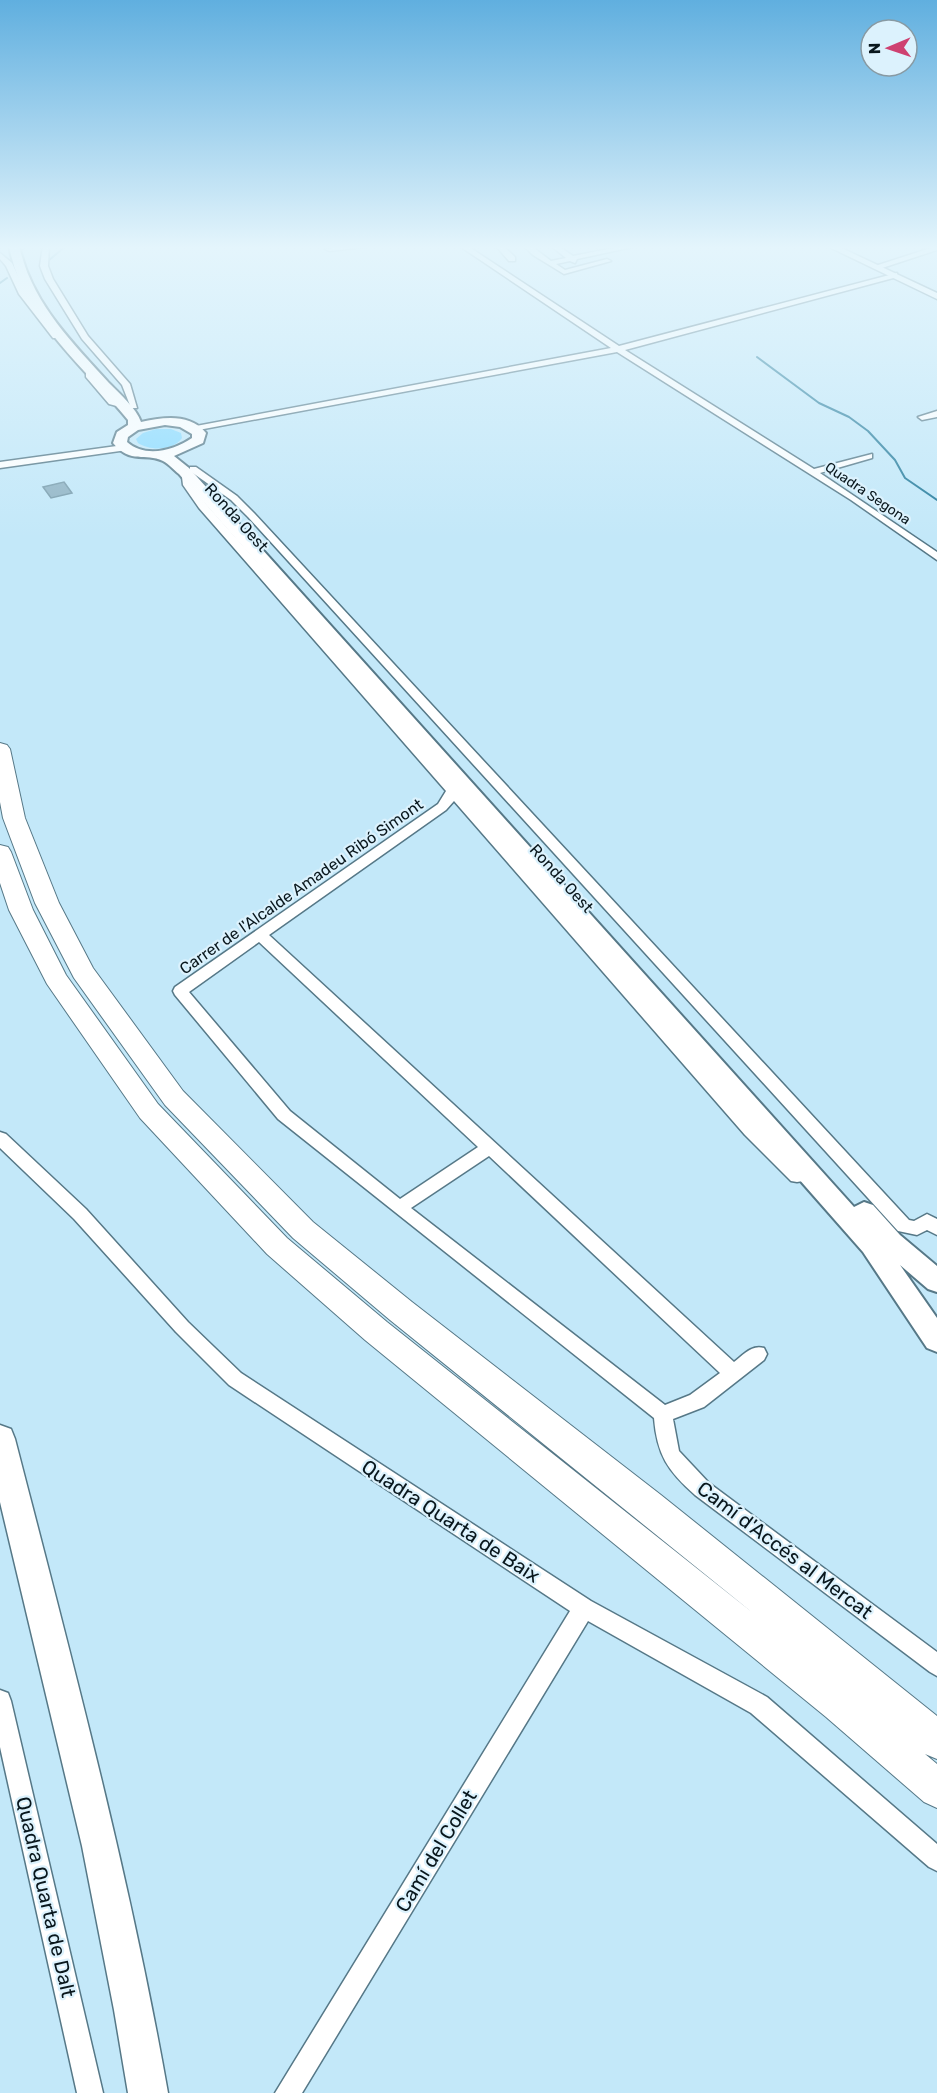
<svg xmlns="http://www.w3.org/2000/svg" width="937" height="2093" font-family="Rubik,sans-serif">
<rect width="100%" height="100%" fill="#c3e8f9"/>
<path fill="#8bdbff" d="M156,429h15l10,4 1,5c-9,13 -32,13 -44,5l-2,-4 7,-6z"/>
<g fill="none" stroke-linecap="round" stroke-linejoin="round">
<path stroke="#277c9c" stroke-width="2" d="M48,261l19,-16
M0,283l7,-5
M757,357l62,46 30,14 19,14 27,29 10,18 32,22"/>
</g>
<path fill="#91b4c5" stroke="#7a9dad" stroke-width="1.5" d="M64,482l8,11 -21,5 -8,-11z"/>
<g fill="none" stroke-linecap="round" stroke-linejoin="round">
<defs>
<path id="minor" d="M20,245h6l-4,4 -3,-2z
M43,245h6l-1,21 5,13 35,57 42,48 7,24h-6l-9,-23 -40,-46 -37,-60 -5,-13z
M355,245h28l-54,6 -4,-2z
M458,245h8l153,101 278,-73v4l-272,73 189,119 58,-15v4l-52,15 117,79v8l-86,-60 -234,-148 -424,79v-4l3,-1 415,-78z
M495,245h7l13,12v4h-6z
M523,245h7l21,16 15,-3 -16,-13h7l16,11 56,-11h13l-65,14 -2,4 -5,-2 -14,3 9,6 42,-11 4,2 -47,13 -31,-19z
M937,246v4l-58,19 -7,-2z
M0,253l12,10 14,30 33,41v4h-6l-34,-44 -13,-28 -6,-7z
M86,373h6l23,27 13,5v4l-19,-5 -23,-27z
M937,411v6l-15,3 -4,-3z
M124,445l5,3 -2,2 -127,18v-6z
M190,467h6l41,29 17,17 655,707 5,1 13,-7 10,5v16l-10,-5 -10,5 -19,-4 -650,-714 -17,-17 -41,-29z
M181,469h6l6,16 13,19 551,623 48,49 -2,5 -6,1 -6,-1 -46,-46 -291,-334 -8,9 -177,125 465,427c9,-7 18,-18 30,-14l3,6 -3,6 -60,47 -31,12 6,32 30,32 228,169v24l-7,-4 -235,-177c-27,-24 -38,-40 -41,-77l-376,-299 -103,-124 -2,-4 2,-4 263,-183 8,-13 -247,-283 -16,-23zM259,942l219,205 -78,52 -110,-88 -101,-119zM489,1156l231,217 -30,22 -25,10 -254,-197z
M0,1132l6,2 80,75 102,113 53,51 350,228 176,96 170,147v27l-8,-4 -178,-154 -163,-92 -286,472h-27l295,-482 -341,-226 -53,-53 -102,-113 -74,-71z
M0,1690l8,3 3,8 92,392h-26l-77,-346z"/>
<path id="tertiary" d="M825,245h10l102,48v6z"/>
<path id="primary" d="M9,245h10c12,57 52,96 90,138 11,11 27,25 32,39 22,-5 49,-9 65,11l-3,10 -29,13 15,12 665,739 10,-5 9,3 27,30 37,31v26l-9,-3 -28,-24 37,53v34l-10,-4 -64,-96 -684,-778c-5,-4 -10,-10 -16,-13 -18,-9 -32,4 -50,-18l4,-11 11,-7v-5c-44,-54 -107,-102 -119,-175zM165,425l15,2 12,7v4c-19,13 -47,20 -65,4l1,-5 10,-7z"/>
<path id="trunk" d="M0,1425l11,4 4,10c56,217 114,433 153,654h-40l-14,-83 -32,-164 -82,-344z"/>
<path id="motorway" d="M0,743l7,2 3,4 15,69 34,85 34,65 90,123 130,131 99,80 249,193 276,221v43l-12,-5 12,10v44l-13,-6 -98,-85 -461,-377 -98,-86 -127,-136 -93,-134 -38,-74 -9,-27v-38l8,2 3,5 22,58 33,65 92,129 129,134 100,84 366,291 -363,-293 -97,-82 -128,-133 -91,-127 -39,-75 -32,-85 -3,-16z"/>
</defs>
<use href="#minor" stroke="#567887" stroke-width="3"/>
<use href="#tertiary" stroke="#567887" stroke-width="3"/>
<use href="#primary" stroke="#567887" stroke-width="4"/>
<use href="#trunk" stroke="#567887" stroke-width="3"/>
<use href="#motorway" stroke="#567887" stroke-width="2"/>
<use href="#minor" fill="#fff" fill-rule="evenodd"/>
<use href="#tertiary" fill="#fff" fill-rule="evenodd"/>
<use href="#primary" fill="#fff" fill-rule="evenodd"/>
<use href="#trunk" fill="#fff" fill-rule="evenodd"/>
<use href="#motorway" fill="#fff" fill-rule="evenodd"/>
</g>
<linearGradient id="sky" x2="0" y2="1"><stop stop-color="#60afdf"/><stop offset="0.46" stop-color="#e4f5fc"/><stop offset="1" stop-color="#e4f5fc" stop-opacity="0"/></linearGradient>
<rect width="937" height="538" fill="url(#sky)"/>
<g text-anchor="middle" stroke-width="4.5" stroke-linejoin="round" paint-order="stroke">
<g font-size="14" fill="#09171d" stroke="#dcf2fd">
<text transform="translate(868 493) rotate(34)" y="5">Quadra Segona</text>
</g>
<g font-size="16" fill="#09171d" stroke="#dcf2fd">
<text transform="translate(237 517) rotate(48)" y="6">Ronda Oest</text>
<text transform="translate(562 878) rotate(48)" y="6">Ronda Oest</text>
<text transform="translate(301 886) rotate(-35)" y="6">Carrer de l'Alcalde Amadeu Ribó Simont</text>
</g>
<g font-size="20" fill="#09171d" stroke="#dcf2fd">
<text transform="translate(451 1521) rotate(33)" y="7">Quadra Quarta de Baix</text>
<text transform="translate(785 1550) rotate(37)" y="7">Camí d'Accés al Mercat</text>
<text transform="translate(436 1851) rotate(-59)" y="7">Camí del Collet</text>
<text transform="translate(46 1897) rotate(77)" y="7">Quadra Quarta de Dalt</text>
</g>
</g>
<g transform="translate(889 48) rotate(268)"><circle r="28" fill="#dcf2fd" stroke="#889aa3" stroke-width="1.5"/>
<path d="M0-4.5L10 22L0 15L-10 22Z" fill="#ce4171"/>
<text y="-9" font-size="16" font-weight="bold" text-anchor="middle" fill="#09171d">N</text>
</g>
</svg>
